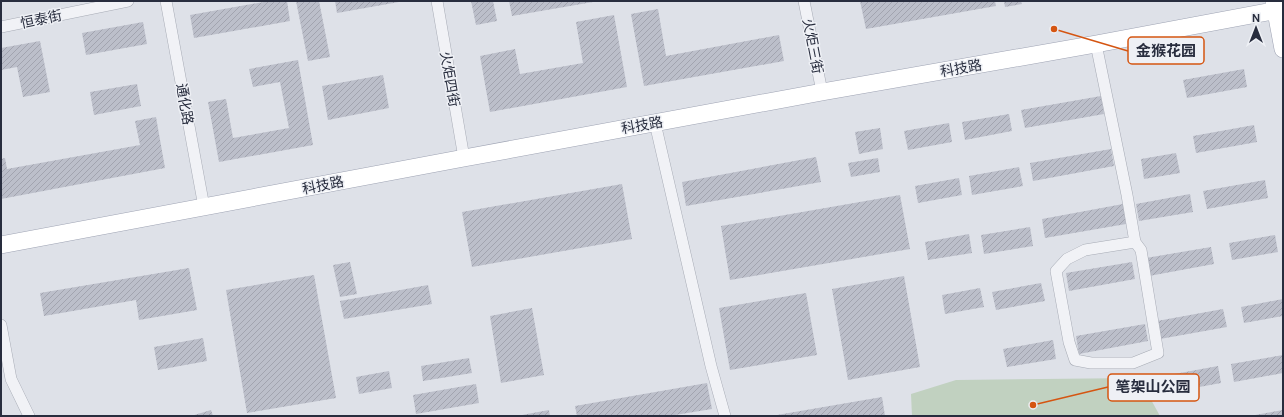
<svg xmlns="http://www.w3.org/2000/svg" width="1284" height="417" font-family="'DM Sans','Noto Sans SC',sans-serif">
<defs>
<pattern id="building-hatch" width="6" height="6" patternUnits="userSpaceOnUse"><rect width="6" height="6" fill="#bcbfca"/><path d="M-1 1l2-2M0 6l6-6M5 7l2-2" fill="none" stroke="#a2a4af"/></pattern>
</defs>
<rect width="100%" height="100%" fill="#dee1e8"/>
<path fill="#c1d1c0" d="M1139,378l21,38h-248l-1,-22 45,-14z"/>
<path fill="url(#building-hatch)" d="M269,1h18l3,20 -96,17 -4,-23z
M296,1h23l11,56 -22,4z
M335,1h64v1l-62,11z
M471,1h22l4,20 -21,4z
M509,1h83l1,1 -81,14z
M860,1h135l1,5 -130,23z
M1004,1h17l1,3 -17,3z
M658,9l8,47 113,-21 5,26 -140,25 -13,-72z
M614,15l13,72 -137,25 -10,-56 35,-7 5,25 63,-11 -7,-41z
M143,22l4,22 -61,11 -4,-22z
M40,41l10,51 -27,5 -6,-30 -16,3v-22z
M298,60l15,85 -94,17 -11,-60 18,-3 7,39 56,-10 -9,-46 -27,5 -4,-18z
M1244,69l3,18 -60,11 -4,-18z
M383,75l6,33 -61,12 -6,-34z
M137,84l4,22 -47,9 -4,-23z
M1101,96l3,18 -79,14 -4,-18z
M1009,114l3,17 -47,9 -3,-18z
M156,117l9,51 -164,31v-40l4,-1 2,11 133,-24 -5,-24z
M949,123l3,19 -44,8 -4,-19z
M1254,125l3,17 -61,11 -3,-17z
M880,128l3,21 -24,5 -4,-22z
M1111,149l3,17 -81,15 -3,-18z
M1176,153l4,20 -36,6 -3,-20z
M816,157l5,25 -135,24 -4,-24z
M878,158l2,14 -29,5 -3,-14z
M1019,167l4,19 -51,9 -3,-19z
M959,178l3,17 -44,8 -3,-17z
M1265,180l3,18 -61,11 -4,-18z
M622,184l10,55 -160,28 -10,-55z
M1190,194l3,18 -54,9 -3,-17z
M900,195l10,54 -180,31 -9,-54z
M1123,204l3,20 -81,14 -3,-19z
M1030,227l3,19 -49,8 -3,-19z
M969,234l3,19 -44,7 -3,-18z
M1275,235l3,17 -46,8 -3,-17z
M1211,247l3,17 -65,12 -3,-18z
M350,262l7,32 -17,3 -7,-32z
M1132,262l3,17 -66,12 -3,-18z
M189,268l8,42 -58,10 -3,-20 -92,16 -4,-23z
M314,275l22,123 -89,15 -21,-123z
M904,276l16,91 -72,13 -16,-91z
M1041,283l4,18 -49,9 -4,-18z
M428,285l4,19 -88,15 -4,-18z
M980,288l4,19 -39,7 -3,-19z
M806,293l11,62 -87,15 -11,-62z
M1283,299v17l-39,7 -3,-16z
M532,308l12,67 -43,8 -11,-67z
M1223,309l4,18 -67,12 -3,-18z
M1145,324l3,17 -69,13 -3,-18z
M203,338l4,23 -49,9 -4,-23z
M1053,340l3,19 -49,8 -4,-18z
M1283,355v18l-49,9 -3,-18z
M469,358l3,15 -49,8 -2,-15z
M1218,366l3,17 -49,9 -3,-17z
M389,371l3,17 -33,6 -3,-17z
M707,383l5,26 -43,7h-92l-2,-10z
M476,384l3,19 -63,11 -3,-19z
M882,397l3,19h-108v-1z
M211,410l2,6h-22z
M549,410l1,6h-28v-1z
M1283,410v6h-28v-1z"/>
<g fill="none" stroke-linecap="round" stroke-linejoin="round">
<defs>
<path id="street" d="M166,1l38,206
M437,1l27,157
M804,1l18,91
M1,27l127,-26
M1096,44l31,151 8,47 6,8 17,103 -25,10h-42l-16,-3 -6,-18 -13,-71 11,-12 18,-9 50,-8
M655,123l56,243 14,50
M1,325l10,54 18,37"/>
<path id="primary" d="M1274,1l9,48
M1,245l463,-87 358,-66 274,-48 187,-35"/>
</defs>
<use href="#street" stroke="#a7abb5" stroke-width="12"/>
<use href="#primary" stroke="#9ea3b3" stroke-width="18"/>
<use href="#street" stroke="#f1f2f6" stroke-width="11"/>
<use href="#primary" stroke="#fff" stroke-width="17"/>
</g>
<g text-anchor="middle" stroke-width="3" stroke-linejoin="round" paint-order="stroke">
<g font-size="14" fill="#282d3e" stroke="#eef0f5">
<text transform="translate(41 19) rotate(-12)" y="5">恒泰街</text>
<text transform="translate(813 46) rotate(79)" y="5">火炬三街</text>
<text transform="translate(961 68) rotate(-10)" y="5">科技路</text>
<text transform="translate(450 79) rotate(80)" y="5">火炬四街</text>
<text transform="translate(185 104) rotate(80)" y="5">通化路</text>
<text transform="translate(642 125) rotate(-10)" y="5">科技路</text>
<text transform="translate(323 185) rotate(-11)" y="5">科技路</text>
</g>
</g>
<path fill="none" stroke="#d55511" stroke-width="1.5" d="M1054 29L1128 51M1033 405L1108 387"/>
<g fill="#d55511" stroke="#eef0f5" stroke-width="1.5">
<circle cx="1054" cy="29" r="4"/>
<circle cx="1033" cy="405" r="4"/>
</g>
<g fill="#eef0f5" stroke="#d55511" stroke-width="1.5">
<rect x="1128" y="37" width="76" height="27" rx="4"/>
<rect x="1108" y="374" width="91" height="27" rx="4"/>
</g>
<g font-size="15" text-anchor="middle" font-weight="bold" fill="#282d3e">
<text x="1166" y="56">金猴花园</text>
<text x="1153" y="392">笔架山公园</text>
</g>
<rect width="1284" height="417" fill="none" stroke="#282d3e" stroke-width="4"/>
<g transform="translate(1256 28)" stroke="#eef0f5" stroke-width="3" paint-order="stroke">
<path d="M0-3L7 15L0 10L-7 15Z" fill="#282d3e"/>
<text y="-6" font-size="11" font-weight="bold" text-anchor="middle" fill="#282d3e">N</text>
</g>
</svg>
